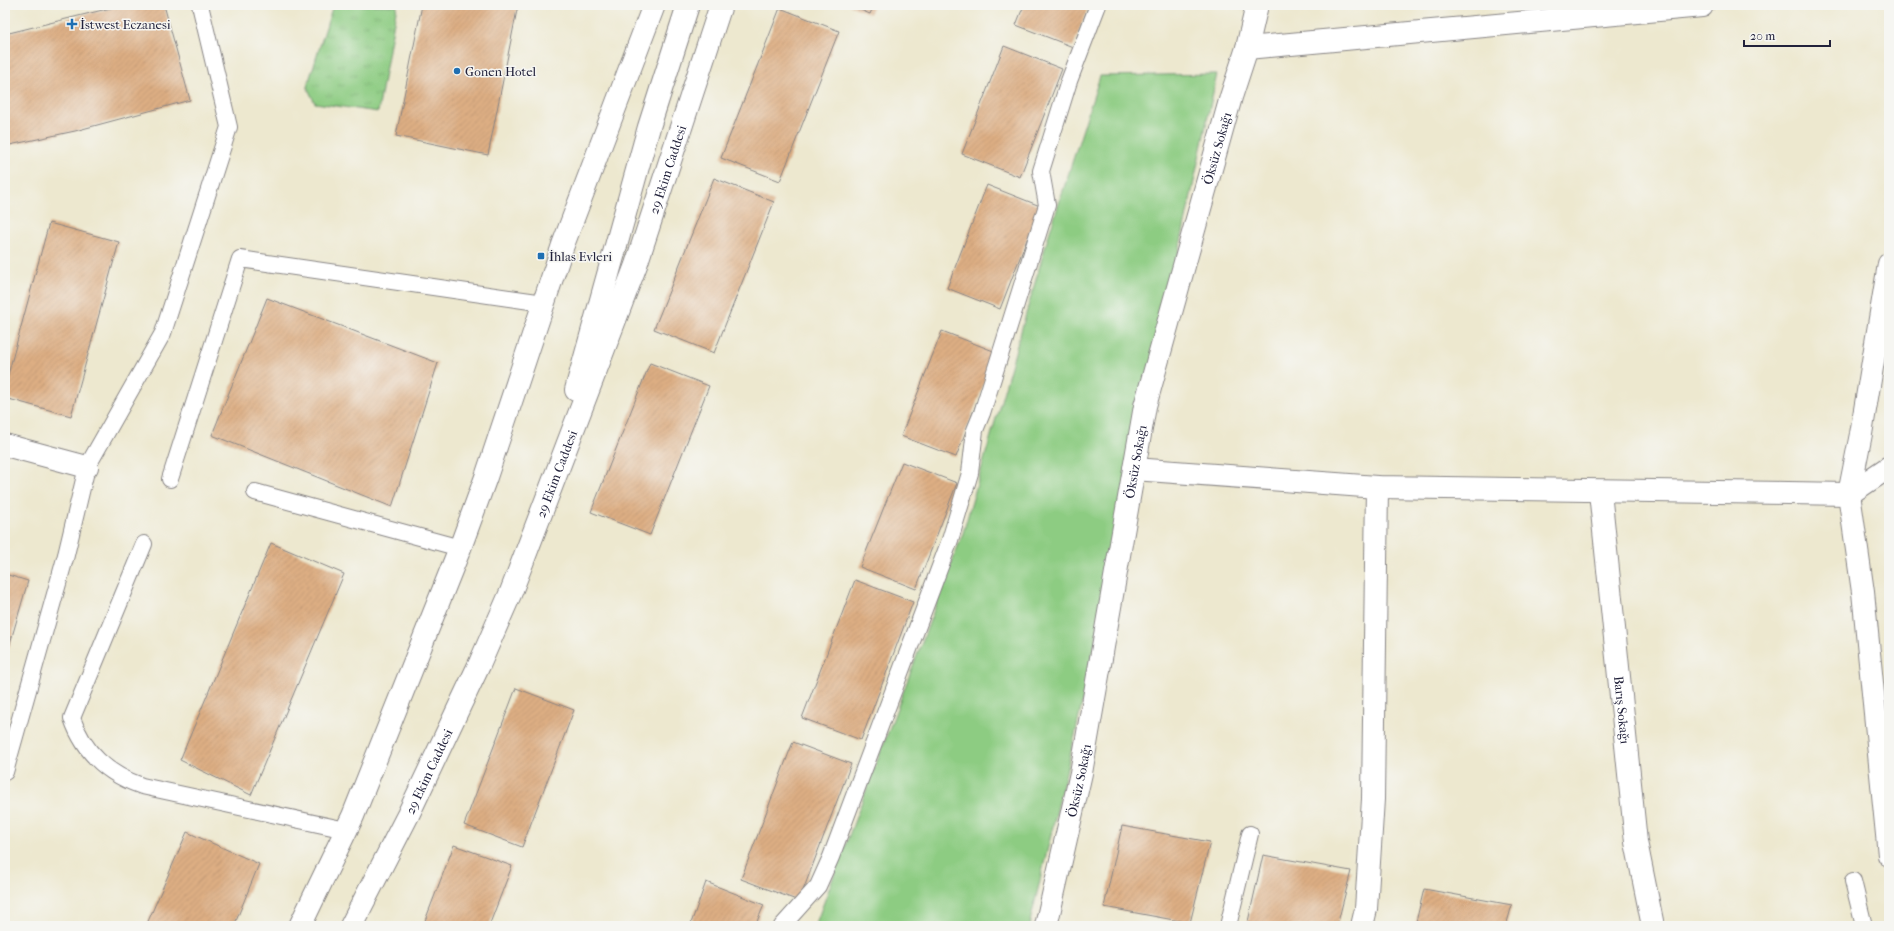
<svg xmlns="http://www.w3.org/2000/svg" width="1894" height="931" font-family="'IM FELL French Canon',serif">
<defs>
<pattern id="grass-tufts" width="24" height="20" patternUnits="userSpaceOnUse"><rect width="24" height="20" fill="#8dcc82"/><path d="M3 7l-1-3M5 7V3M7 7l1-3M15 17l-1-3M17 17v-4M19 17l1-3" fill="none" stroke="#79af71"/></pattern>
<pattern id="building-hatch" width="6" height="6" patternUnits="userSpaceOnUse"><rect width="6" height="6" fill="#ddae83"/><path d="M-1 1l2-2M0 6l6-6M5 7l2-2" fill="none" stroke="#bd9572"/></pattern>
</defs>
<rect width="100%" height="100%" fill="#f6f6f2"/>
<filter id="ink" filterUnits="userSpaceOnUse"><feTurbulence type="fractalNoise" baseFrequency=".025" numOctaves="2"/><feDisplacementMap in="SourceGraphic" scale="8" xChannelSelector="R" yChannelSelector="G"/><feConvolveMatrix kernelMatrix="1 2 1 2 8 2 1 2 1" color-interpolation-filters="sRGB"/></filter>
<filter id="wash" filterUnits="userSpaceOnUse"><feTurbulence type="fractalNoise" baseFrequency=".012" numOctaves="4" result="noise"/><feDisplacementMap in="SourceGraphic" scale="16" xChannelSelector="R" yChannelSelector="G"/><feGaussianBlur stdDeviation="0.9" result="paint"/><feColorMatrix in="noise" values="0 0 0 0 0 0 0 0 0 0 0 0 0 0 0 0 0 1.4 0 .05"/><feComposite in="paint" operator="in"/></filter>
<g filter="url(#wash)">
<rect width="100%" height="100%" fill="#ede8cf"/>
<path fill="url(#grass-tufts)" stroke="#58775e" d="M333,5h64l-19,107 -63,-9 -8,-16z"/>
<path fill="#8dcc82" stroke="#58775e" d="M1217,74l-141,657 -47,195h-214l148,-393 86,-299 51,-158z"/>
<g id="blocks">
<path fill="url(#building-hatch)" d="M123,5h41l26,95 -115,31 -70,15v-112z
M422,5h96l-30,150 -92,-19z
M849,5h25l-4,9z
M1024,5h65l-16,42 -57,-22z
M780,8l59,23 -59,150 -59,-23z
M1004,46l58,23 -42,108 -58,-23z
M714,178l60,24 -60,151 -60,-24z
M987,185l53,21 -40,103 -53,-21z
M49,223l70,19 -48,174 -66,-18v-12z
M267,298l171,65 -46,144 -180,-72z
M942,331l54,21 -40,105 -55,-21z
M650,363l59,23 -59,149 -59,-23z
M902,462l55,21 -41,106 -56,-22z
M271,543l73,31 -93,221 -71,-35z
M5,574l23,7 -23,80z
M855,580l58,22 -52,138 -59,-22z
M516,688l58,22 -52,137 -58,-22z
M793,742l58,22 -52,137 -58,-22z
M1122,826l88,16 -20,81 -86,-16z
M187,832l72,32 -25,62h-88z
M454,845l58,21 -23,60h-66z
M1263,855l88,16 -14,55h-90z
M706,882l58,23 -9,21h-65z
M1424,889l88,16 -6,21h-91z"/>
</g>
</g>
<g filter="url(#ink)">
<use href="#blocks" fill-opacity="0" stroke="#888585" stroke-width="1"/>
<g fill="none" stroke-linecap="round" stroke-linejoin="round">
<defs>
<path id="lane" d="M170,479l70,-220 304,44
M255,492l205,56
M144,544l-72,174c12,35 35,56 70,68l204,44
M5,772l61,-217 21,-88 76,-134 66,-206 -29,-122
M1853,881l11,45
M782,926l36,-40 13,-29 119,-317 20,-67 5,-43 7,-17 65,-208 -6,-34 28,-90 29,-76
M1228,926l22,-92"/>
<g id="street">
<path d="M1247,48l455,-42"/>
<path d="M1889,264l-28,170 -12,60 14,98 26,263"/>
<path d="M5,445l82,22"/>
<path d="M1134,469l243,18 472,7 40,-27"/>
<path id="s1" d="M1600,492l36,350 17,84"/>
<path id="s2" d="M1046,926l35,-153 64,-367 86,-309 16,-49 10,-43"/>
<path d="M1362,926l4,-17 7,-110 4,-312"/>
</g>
<g id="secondary">
<path d="M576,390l73,-263 39,-122"/>
<path d="M300,926l53,-110 107,-268 26,-71 77,-232 91,-240"/>
<path id="s3" d="M351,926l57,-111 72,-152 31,-71 125,-327 85,-260"/>
</g>
</defs>
<use href="#lane" stroke="#888585" stroke-width="18"/>
<use href="#street" stroke="#888585" stroke-width="24"/>
<use href="#secondary" stroke="#888585" stroke-width="24"/>
<use href="#lane" stroke="#fff" stroke-width="16"/>
<use href="#street" stroke="#fff" stroke-width="22"/>
<use href="#secondary" stroke="#fff" stroke-width="22"/>
</g>
</g>
<g fill="#1f6fb2" stroke="#f6f6f2" stroke-width="1.5">
<path d="M70 18h4v4h4v4h-4v4h-4v-4h-4v-4h4z"/>
<circle cx="457" cy="71" r="4"/>
<rect x="537" y="252" width="8" height="8" rx="2"/>
</g>
<g text-anchor="middle" stroke-width="3" stroke-linejoin="round" paint-order="stroke">
<g font-size="13" fill="#22223b" stroke="#f6f6f2" text-anchor="start">
<text x="80" y="29">İstwest Eczanesi</text>
<text x="465" y="76">Gonen Hotel</text>
<text x="549" y="261">İhlas Evleri</text>
</g>
<g font-size="13" fill="#22223b" stroke="#f6f6f2">
<text dy="5" stroke="none"><textPath href="#s2" startOffset="797">Öksüz Sokağı</textPath></text>
<text dy="5" stroke="none"><textPath href="#s3" startOffset="821">29 Ekim Caddesi</textPath></text>
<text dy="5" stroke="none"><textPath href="#s2" startOffset="473">Öksüz Sokağı</textPath></text>
<text dy="5" stroke="none"><textPath href="#s3" startOffset="497">29 Ekim Caddesi</textPath></text>
<text dy="5" stroke="none"><textPath href="#s1" startOffset="219">Barış Sokağı</textPath></text>
<text dy="5" stroke="none"><textPath href="#s3" startOffset="173">29 Ekim Caddesi</textPath></text>
<text dy="5" stroke="none"><textPath href="#s2" startOffset="149">Öksüz Sokağı</textPath></text>
</g>
</g>
<rect width="1894" height="931" fill="none" stroke="#f6f6f2" stroke-width="20"/>
<path d="M1744 40v6h86v-6" fill="none" stroke="#22223b" stroke-width="2"/>
<text x="1750" y="40" font-size="12" fill="#22223b" stroke="#f6f6f2" stroke-width="3" paint-order="stroke">20 m</text>
</svg>
